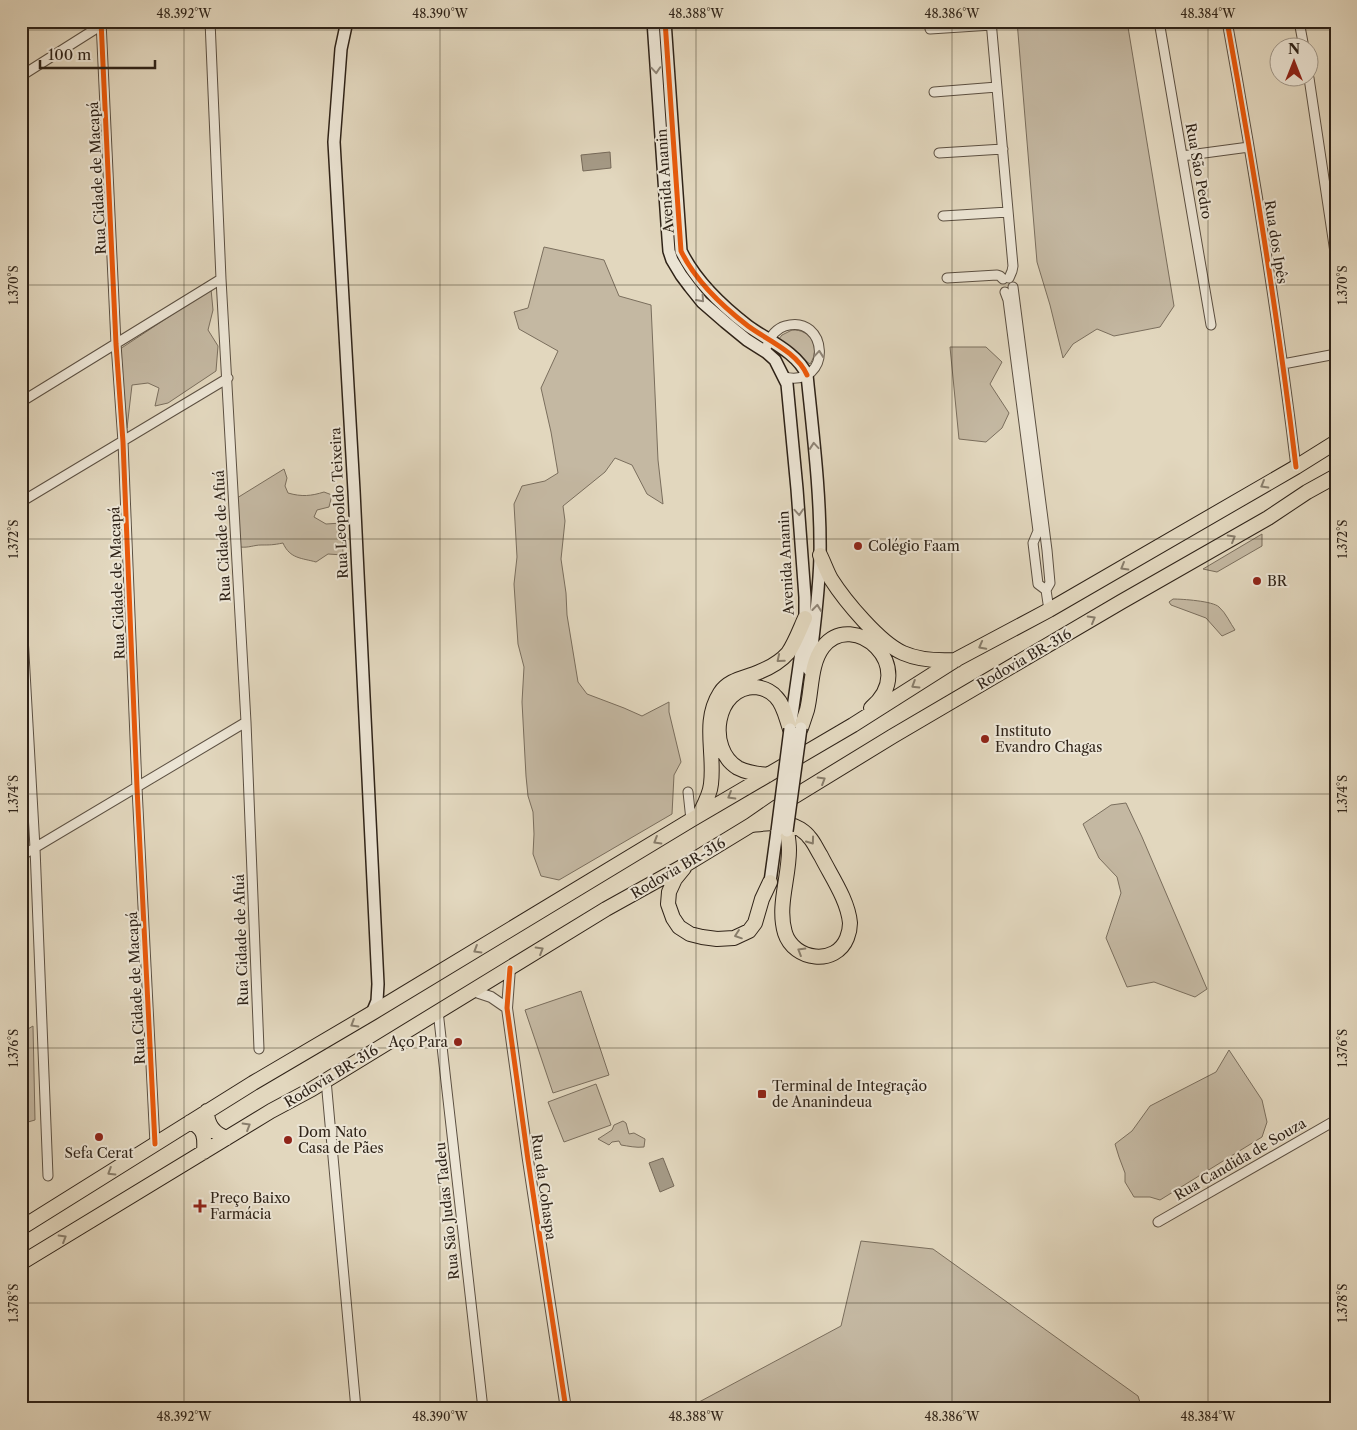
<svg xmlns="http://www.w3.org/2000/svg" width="1357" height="1430" font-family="'Libre Caslon Text',serif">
<rect width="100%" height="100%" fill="#e2d7be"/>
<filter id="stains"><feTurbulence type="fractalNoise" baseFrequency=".004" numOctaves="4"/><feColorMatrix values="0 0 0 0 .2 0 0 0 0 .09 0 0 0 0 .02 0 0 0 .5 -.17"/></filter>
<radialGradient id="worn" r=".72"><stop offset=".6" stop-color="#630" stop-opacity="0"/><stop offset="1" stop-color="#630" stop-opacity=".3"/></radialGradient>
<path fill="#c4b8a2" stroke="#7a6e5d" d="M1017,21h110l47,285 -14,21 -46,9 -17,-7 -24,15 -10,14 -13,-53 -13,-43z
M544,247l60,13 15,36 32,9 7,155 5,44 -16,-10 -15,-29 -17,-7 -10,14 -42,34 2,15 -4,38 5,34 1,22 11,67 9,12 37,14 18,8 27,-14v10l12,50 -7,13 -2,39 -113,66 -18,-4 -8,-22 1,-20 -1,-22 -5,-16 -2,-20 -4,-74 2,-35 -6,-23 -4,-60 3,-27 -3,-53 8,-18 23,-5 13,-8 -7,-41 -10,-44 17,-37 -39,-22 -5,-17 14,-4z
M211,289l2,21 -5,20 10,16 -2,25 -48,32 -13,3 4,-18 -11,-5 -16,2 -5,43 -7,-79z
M792,330c19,-1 29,18 18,34l-32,-24 4,-5z
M950,347h36l16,15 -12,22 19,29 -7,15 -16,14 -27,-3z
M284,469l3,9 -2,8 3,7c14,4 23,3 36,-1l8,3 -3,12 -12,3 -3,7 12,7 16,-1 1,32 -15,-1 -12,8c-14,-4 -26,-3 -33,-19 -10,2 -13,2 -22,2 -7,0 -12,3 -21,2l-3,-49z
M1262,534v12l-45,26 -14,-3z
M1173,599c9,0 40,2 46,8 7,6 11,16 16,23l-13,6 -16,-18 -35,-13 -2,-3z
M1126,803l16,34 65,152 -12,8 -41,-15 -27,5 -21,-49 15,-45 -4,-16 -18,-19 -16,-34 28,-19z
M581,991l28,84 -56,18 -28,-83z
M33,1026l2,94 -14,4v-91z
M1229,1050l33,50 5,22 -5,15 -102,63 -10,-3h-16l-9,-15v-9l-6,-16 -4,-13 17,-13 18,-25 66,-34z
M596,1084l15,41 -47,17 -16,-40z
M623,1121l3,2 3,11 5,-1 11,6 -1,8c-8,1 -16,-1 -23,-2l-2,-4 -7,1 -3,3 -11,-6 14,-9 2,-5z
M861,1241l72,8 205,147 4,13h-456l155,-83z"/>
<path fill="#a59a86" stroke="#766a5a" d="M610,152l1,16 -28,3 -2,-16z
M663,1158l11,28 -14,6 -11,-29z"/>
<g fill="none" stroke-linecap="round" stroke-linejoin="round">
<defs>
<path id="minor" d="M101,21l15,323 7,98 14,346 18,356
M210,21l11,258 25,443 13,327
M893,21v1
M991,21l22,245 -1,5 -3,7
M1159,21l52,304
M1227,21c27,148 51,297 69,446
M1299,21l5,27
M930,29l62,-4
M21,76l87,-55
M1309,78l27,181
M934,92l63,-5
M939,153l64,-4
M1182,156l67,-9
M943,216l65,-4
M947,278l50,-3 3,1 3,3
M1013,287l34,263 3,33 -4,7 3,20
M1005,292l3,8 30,231 -5,12 5,41 8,6
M767,346c3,-9 8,-17 18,-20 43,-13 49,62 -1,51
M1283,364l53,-10
M21,402l200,-123
M21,502l207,-124
M21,601l14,247 13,328
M688,792l3,28
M21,856l225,-134
M438,1011l45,398
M326,1080l30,329
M1158,1222l178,-102"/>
<path id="tertiary" d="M510,968l-3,40 21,152 38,249
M473,991l18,6 16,11"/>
<path id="secondary" d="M347,21l-6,28 -7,93 20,349 24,493 -1,17 -5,12
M653,21l15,217 1,13 3,9 9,15 9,12 12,15 23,20 22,18 19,12 9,8 12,24 10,105 8,108v21l-4,34 -11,77
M665,21l16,230c14,29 41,55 67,75 19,14 49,26 59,49 6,59 14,122 13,181 -1,39 -6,76 -11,114
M770,882l7,-51"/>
<path id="trunk" d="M820,555c4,8 7,17 11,24 14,22 49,64 72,74 16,7 36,8 53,7
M801,728c2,-6 4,-12 6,-18 5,-20 3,-46 16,-63 30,-39 97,20 48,61
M768,775c-10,-1 -21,-2 -30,-7 -32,-19 -23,-82 18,-81 7,1 15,4 20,10 8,8 10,21 14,32
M699,815c5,-10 11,-20 12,-31 4,-31 -9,-63 9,-91 9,-14 26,-15 39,-21 10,-4 22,-11 29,-19 7,-10 12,-24 17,-35
M752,825c16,-2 34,-5 48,4 3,2 7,5 9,8 5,5 8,13 12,19 10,20 27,44 29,67 0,4 -1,10 -3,15 -11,28 -53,23 -62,-5 -8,-27 4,-55 4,-83 0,-6 -1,-13 -2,-19
M684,868l-9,11 -6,13 -1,12 5,14 6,9 11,7 12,3 15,2 17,-1 15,-7 6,-8 7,-24 8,-17
M207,1111c0,14 7,23 20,27
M190,1122c15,6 15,16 14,30
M21,1228l232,-145 119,-70 319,-193 162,-95 104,-66 92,-49 247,-143 40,-25
M21,1263l250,-152 41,-22 294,-180 81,-45 64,-39 26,-18 116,-71 228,-134 147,-84 39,-26 29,-16"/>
</defs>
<use href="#minor" stroke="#5c5042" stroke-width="11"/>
<use href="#tertiary" stroke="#5c5042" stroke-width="12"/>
<use href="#secondary" stroke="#2f2318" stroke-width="14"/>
<use href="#trunk" stroke="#2f2318" stroke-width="16"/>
<use href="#minor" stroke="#ece5d5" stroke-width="9"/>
<use href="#tertiary" stroke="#ece5d5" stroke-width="10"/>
<use href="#secondary" stroke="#ece5d5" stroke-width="11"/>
<use href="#trunk" stroke="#e2d7be" stroke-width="14"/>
<defs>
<path id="secondary-bridge" d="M777,831l13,-102
M787,831l14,-103"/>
</defs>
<use href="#secondary-bridge" stroke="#2f2318" stroke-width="14" stroke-linecap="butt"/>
<use href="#secondary-bridge" stroke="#ece5d5" stroke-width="11"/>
<defs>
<path id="cycleway" d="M101,21l15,323 7,98 14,346 18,356
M665,21l16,230c14,29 41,55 67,75 19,14 49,26 59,49
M1227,21c27,148 51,297 69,446
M510,968l-3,40 21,152 38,249"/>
</defs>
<use href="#cycleway" stroke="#ece5d5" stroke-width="8"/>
<use href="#cycleway" stroke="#e8590c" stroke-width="5"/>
</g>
<defs><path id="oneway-chevron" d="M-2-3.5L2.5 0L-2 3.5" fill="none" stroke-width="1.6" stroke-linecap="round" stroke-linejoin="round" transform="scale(1.25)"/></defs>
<g stroke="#8e8476">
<use href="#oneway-chevron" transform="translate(656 70) rotate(86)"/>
<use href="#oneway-chevron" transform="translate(701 299) rotate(48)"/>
<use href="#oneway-chevron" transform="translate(819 354) rotate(-85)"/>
<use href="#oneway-chevron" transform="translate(814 446) rotate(-95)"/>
<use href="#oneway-chevron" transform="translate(799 512) rotate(86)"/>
<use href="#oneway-chevron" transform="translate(817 608) rotate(-84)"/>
</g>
<g stroke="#887d6b">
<use href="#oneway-chevron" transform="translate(1264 485) rotate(150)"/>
<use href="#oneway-chevron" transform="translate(1232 538) rotate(-30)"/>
<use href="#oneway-chevron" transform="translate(1124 567) rotate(150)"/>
<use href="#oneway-chevron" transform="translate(1092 619) rotate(-30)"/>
<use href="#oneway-chevron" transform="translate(982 646) rotate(152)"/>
<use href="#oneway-chevron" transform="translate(780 659) rotate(140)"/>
<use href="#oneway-chevron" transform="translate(915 685) rotate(148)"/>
<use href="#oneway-chevron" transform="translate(822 780) rotate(-31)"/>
<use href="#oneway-chevron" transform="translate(731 796) rotate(150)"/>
<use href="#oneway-chevron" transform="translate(657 841) rotate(149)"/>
<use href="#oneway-chevron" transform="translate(811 841) rotate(54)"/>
<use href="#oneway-chevron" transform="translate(738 935) rotate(161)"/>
<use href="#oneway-chevron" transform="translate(477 950) rotate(149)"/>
<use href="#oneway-chevron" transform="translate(540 950) rotate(-31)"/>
<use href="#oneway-chevron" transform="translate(801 951) rotate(-149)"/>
<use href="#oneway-chevron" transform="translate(354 1024) rotate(149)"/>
<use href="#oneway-chevron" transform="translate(247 1126) rotate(-31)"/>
<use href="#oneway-chevron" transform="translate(111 1172) rotate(148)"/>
<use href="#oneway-chevron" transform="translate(63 1238) rotate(-31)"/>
</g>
<path fill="none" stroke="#2f2318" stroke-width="1" stroke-opacity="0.45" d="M184,21v1388M440,21v1388M696,21v1388M952,21v1388M1208,21v1388M21,30h1315M21,285h1315M21,539h1315M21,794h1315M21,1048h1315M21,1303h1315"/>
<g fill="#8f2418" stroke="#ece5d5" stroke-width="2">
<circle cx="858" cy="546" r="5"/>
<circle cx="1257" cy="581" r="5"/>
<circle cx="985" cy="739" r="5"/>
<circle cx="458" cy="1042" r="5"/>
<rect x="757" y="1089" width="10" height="10" rx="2.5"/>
<circle cx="99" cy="1137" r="5"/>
<circle cx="288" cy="1140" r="5"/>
<path d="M197.5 1198.5h5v5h5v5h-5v5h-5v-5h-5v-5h5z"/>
</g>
<g text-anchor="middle" stroke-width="4" stroke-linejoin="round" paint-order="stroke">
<g font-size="14" fill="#2f2318" stroke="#ece5d5">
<text transform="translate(1199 171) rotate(80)" y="5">Rua São Pedro</text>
<text transform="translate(97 178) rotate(-93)" y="5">Rua Cidade de Macapá</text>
<text transform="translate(665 181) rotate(-94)" y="5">Avenida Ananin</text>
<text transform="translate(1276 242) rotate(81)" y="5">Rua dos Ipês</text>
<text transform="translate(339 503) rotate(-93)" y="5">Rua Leopoldo Teixeira</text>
<text transform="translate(222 536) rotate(-93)" y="5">Rua Cidade de Afuá</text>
<text transform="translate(786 563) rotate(-93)" y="5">Avenida Ananin</text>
<text transform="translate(117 583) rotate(-92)" y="5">Rua Cidade de Macapá</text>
<text transform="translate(1024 659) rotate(-30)" y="5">Rodovia BR-316</text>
<text transform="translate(678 868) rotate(-30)" y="5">Rodovia BR-316</text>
<text transform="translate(241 940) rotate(-92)" y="5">Rua Cidade de Afuá</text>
<text transform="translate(136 988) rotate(-93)" y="5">Rua Cidade de Macapá</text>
<text transform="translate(331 1076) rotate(-31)" y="5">Rodovia BR-316</text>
<text transform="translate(1240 1159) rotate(-30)" y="5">Rua Candida de Souza</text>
<text transform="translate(544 1187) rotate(82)" y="5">Rua da Cohaspa</text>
<text transform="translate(447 1211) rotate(-96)" y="5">Rua São Judas Tadeu</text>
</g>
<g font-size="14" fill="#2f2318" stroke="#ece5d5" text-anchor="start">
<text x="868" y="551">Colégio Faam</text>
<text x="1267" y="586">BR</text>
<text x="995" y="736">Instituto<tspan x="995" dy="16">Evandro Chagas</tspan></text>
<text x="448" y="1047" text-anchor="end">Aço Para</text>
<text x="772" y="1091">Terminal de Integração<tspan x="772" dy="16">de Ananindeua</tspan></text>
<text x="298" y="1137">Dom Nato<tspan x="298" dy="16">Casa de Pães</tspan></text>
<text x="99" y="1158" text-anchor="middle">Sefa Cerat</text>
<text x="210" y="1203">Preço Baixo<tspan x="210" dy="16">Farmácia</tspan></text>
</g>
</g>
<rect width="1357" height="1430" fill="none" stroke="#e2d7be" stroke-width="55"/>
<g transform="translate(1294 62)"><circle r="24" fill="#ece5d5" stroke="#a09789"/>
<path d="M0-4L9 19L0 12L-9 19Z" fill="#8f2418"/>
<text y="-8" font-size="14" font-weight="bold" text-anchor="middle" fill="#2f2318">N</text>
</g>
<path d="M40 60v8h115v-8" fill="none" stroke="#2f2318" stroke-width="2.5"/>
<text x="48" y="60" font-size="15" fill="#2f2318" stroke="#ece5d5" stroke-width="4" paint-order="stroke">100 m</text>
<rect x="28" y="28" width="1302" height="1374" fill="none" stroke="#2f2318" stroke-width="2"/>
<g font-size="12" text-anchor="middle" fill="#2f2318">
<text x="184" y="18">48.392°W</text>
<text x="440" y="18">48.390°W</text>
<text x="696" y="18">48.388°W</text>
<text x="952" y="18">48.386°W</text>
<text x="1208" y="18">48.384°W</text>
<text transform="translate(14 285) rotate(-90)" y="4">1.370°S</text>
<text transform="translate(1343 285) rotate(-90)" y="4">1.370°S</text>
<text transform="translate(14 539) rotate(-90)" y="4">1.372°S</text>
<text transform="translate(1343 539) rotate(-90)" y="4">1.372°S</text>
<text transform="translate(14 794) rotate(-90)" y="4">1.374°S</text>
<text transform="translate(1343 794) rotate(-90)" y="4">1.374°S</text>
<text transform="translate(14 1048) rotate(-90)" y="4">1.376°S</text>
<text transform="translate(1343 1048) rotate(-90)" y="4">1.376°S</text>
<text transform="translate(14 1303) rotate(-90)" y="4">1.378°S</text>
<text transform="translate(1343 1303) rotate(-90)" y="4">1.378°S</text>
<text x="184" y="1421">48.392°W</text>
<text x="440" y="1421">48.390°W</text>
<text x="696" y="1421">48.388°W</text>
<text x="952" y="1421">48.386°W</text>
<text x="1208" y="1421">48.384°W</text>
</g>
<rect width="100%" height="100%" filter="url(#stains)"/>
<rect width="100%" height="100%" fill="url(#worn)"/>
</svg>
